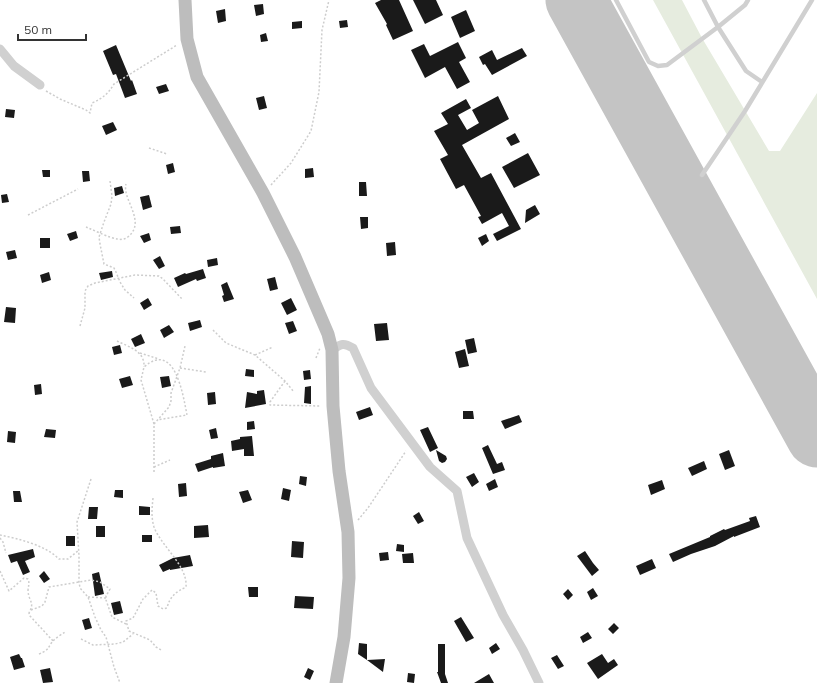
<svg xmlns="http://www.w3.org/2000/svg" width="817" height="683" font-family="Mulish,sans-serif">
<rect width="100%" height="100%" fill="#fff"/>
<path fill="#e6ecdf" d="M653,0h29l20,38 67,113h11l37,-58v206z"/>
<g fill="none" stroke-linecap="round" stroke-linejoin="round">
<path stroke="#c4c4c4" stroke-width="61" d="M576,0l241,437"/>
</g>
<path fill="#1a1a1a" d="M381,0h18l14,31 -20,9 -7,-15 1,-1 -12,-21z
M413,0h23l7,15 -18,9z
M263,4l1,10 -8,2 -2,-11z
M225,9l1,12 -8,2 -2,-12z
M466,10l9,21 -15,7 -9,-21z
M347,20l1,7 -8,1 -1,-7z
M302,21v7l-10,1v-7z
M266,33l2,8 -7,1 -1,-7z
M458,42l8,16 -7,4 11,20 -13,7 -12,-22 -20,11 -14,-28 13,-6 6,12z
M116,45l15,36 1,-1 5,14 -12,4 -9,-24 -3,1 -10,-24z
M522,48l5,8 -35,19 -7,-11 -2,1 -4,-8 13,-7 5,10z
M166,84l3,7 -10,3 -3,-7z
M264,96l3,12 -8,2 -3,-12z
M498,96l11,23 -47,26 19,33 10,-5 30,56 -24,12 -4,-7 16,-8 -7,-13 -20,11 -4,-7 3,-1 -17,-31 -8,4 -16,-30 8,-4 -14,-24 14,-7 -7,-11 25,-14 5,9 -13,7 9,15 12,-7 -7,-13z
M6,109l9,1 -1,8 -9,-1z
M113,122l4,8 -11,5 -4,-9z
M515,133l5,9 -9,4 -5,-8z
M528,153l12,22 -26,13 -12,-21z
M173,163l2,9 -7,2 -2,-9z
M313,168l1,9 -9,1v-9z
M42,170h8v7h-7z
M82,171h7l1,10 -7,1z
M359,182h7l1,14h-8z
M122,186l2,7 -9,3 -1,-8z
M7,194l2,8 -7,1 -1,-8z
M149,195l3,12 -9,3 -3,-13z
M535,205l5,9 -15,9 1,-13z
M360,217h8v11l-7,1z
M180,226l1,7 -10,1 -1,-7z
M76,231l2,7 -8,3 -3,-7z
M149,233l2,7 -7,3 -4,-7z
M486,234l3,7 -7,5 -4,-8z
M40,238h10v10h-10z
M395,242l1,13 -9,1 -1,-13z
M15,250l2,8 -9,2 -2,-8z
M160,256l5,10 -6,3 -6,-9z
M217,258l1,7 -10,2 -1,-7z
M203,269l3,9 -9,3 -1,-2 -18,8 -4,-9 11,-5 1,1z
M112,271l1,6 -12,3 -2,-7z
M49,272l2,8 -9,3 -2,-8z
M275,277l3,12 -8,2 -3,-12z
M227,282l7,17 -10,3 -2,-6 2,-1 -3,-10z
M148,298l4,7 -8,5 -4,-7z
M291,298l6,12 -10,5 -6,-12z
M6,307l10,1 -1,15 -11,-1z
M200,320l2,7 -12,4 -2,-8z
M293,321l4,10 -8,3 -4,-11z
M387,323l2,17 -13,1 -2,-17z
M169,325l5,7 -10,6 -4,-8z
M141,334l4,9 -10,4 -4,-8z
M474,338l3,14 -9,2 -3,-14z
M120,345l2,8 -8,2 -2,-8z
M465,349l4,17 -10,2 -4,-16z
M246,369l8,1v7l-9,-1z
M310,370l1,9 -7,1 -1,-9z
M130,376l3,9 -11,3 -3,-9z
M169,376l2,10 -9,2 -2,-11z
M41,384l1,10 -7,1 -1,-10z
M311,386v18l-7,-1 1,-16z
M264,390l2,14 -21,4 2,-16 10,2v-3z
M215,392l1,12 -8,1 -1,-12z
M370,407l3,8 -14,5 -3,-8z
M463,411h10l1,8h-11z
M519,415l3,7 -17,7 -4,-8z
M254,421l1,8 -8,1v-8z
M428,427l10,21 -8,4 -10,-22z
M216,428l2,10 -7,1 -2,-9z
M46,429l10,1 -1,8 -11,-1z
M8,431l8,1 -1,11 -8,-1z
M252,436l2,20h-10v-7l-12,2 -1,-10 9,-2v-2z
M488,445l9,19 5,-2 3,8 -12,4 -11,-26z
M436,450l10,6 1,3 -2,3 -3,1 -3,-2z
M729,450l6,16 -10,4 -6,-16z
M223,453l2,13 -12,2v-1l-15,5 -3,-8 16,-5v-3z
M704,461l3,8 -15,7 -4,-8z
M474,473l5,9 -7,5 -6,-10z
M300,476l7,1 -1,9 -7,-2z
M495,479l3,8 -9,4 -3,-7z
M662,480l3,9 -14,6 -3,-10z
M186,483l1,13 -8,1 -1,-13z
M283,488l8,2 -2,11 -8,-2z
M115,490h8v8l-9,-1z
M248,490l4,10 -9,3 -4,-11z
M13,491h7l2,11h-8z
M139,506l11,1v8h-11z
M89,507h9l-1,12h-9z
M419,512l5,9 -6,3 -5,-8z
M756,516l4,11 -26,10v-1l-19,10 -24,8 -18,8 -4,-8 41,-17v-1l14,-7 1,1 25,-9 -1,-3z
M208,525l1,12 -15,1v-12z
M96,526h9v11h-9z
M142,535h10v7h-10z
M66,536h9v10h-9z
M292,541l12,1 -1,16 -12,-1z
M397,544l7,1v7l-8,-1z
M33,549l2,8 -10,4 5,11 -7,3 -6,-14 -6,2 -3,-8z
M585,551l8,12 6,7 -7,6 -15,-20z
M388,552l1,8 -9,1 -1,-8z
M413,553l1,10h-11l-1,-9z
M190,555l3,11 -23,4v-1l-7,3 -4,-7 14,-7z
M652,559l4,9 -16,7 -4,-9z
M44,571l6,8 -6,4 -5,-7z
M99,572l5,22 -9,2 -3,-22z
M248,587h10v10h-9z
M593,588l5,8 -7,4 -4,-8z
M568,589l5,6 -5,5 -5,-6z
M295,596l19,1 -1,12 -19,-1z
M120,601l3,12 -9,2 -3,-12z
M461,617l13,21 -8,4 -12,-21z
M89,618l3,10 -7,2 -3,-10z
M614,623l5,5 -6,6 -5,-5z
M588,632l4,6 -9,5 -3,-6z
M359,643l8,1v16l-9,-6z
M496,643l4,6 -8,5 -3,-6z
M438,644h7v30l3,9h-7l-4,-11h1z
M19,654l2,4h1l3,9 -11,3 -4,-13z
M602,654l6,9 6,-4 4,6 -20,14 -11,-16z
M557,655l7,11 -6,3 -7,-11z
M385,659l-2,13 -16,-12z
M50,668l3,14 -10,1 -3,-13z
M308,668l6,3 -4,9 -6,-3z
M408,673l7,1 -1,9 -7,-1z
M489,674l5,9h-20z"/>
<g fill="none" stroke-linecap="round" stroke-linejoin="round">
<path stroke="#cdcdcd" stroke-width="1.5" stroke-dasharray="2 2" stroke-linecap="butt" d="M46,91l14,8 26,11 4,3 2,-10c11,-5 16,-9 22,-19l63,-39
M149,148l18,6
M110,181l2,15 -1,8 -7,18 -5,15 1,7 4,20 10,4 2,4 4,10 5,8 9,8
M271,185l20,-22 20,-32 8,-39 3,-62 7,-30
M28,215l50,-26
M86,227c10,4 23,11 32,12 4,1 8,0 11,-3 17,-15 -7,-37 -3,-52
M80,326l5,-18v-17l3,-5 7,-3 40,-8 24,1 4,3 20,21
M213,330l13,13 29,12 30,26 9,11
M117,341c12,6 28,10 27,26
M140,353l19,6
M255,355l18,-8
M316,358l4,-10
M180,368l26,4
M285,381l-15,21v3l51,1
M154,424l-13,-44 3,-13c31,-27 39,28 43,48l-30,5
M154,467l16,-7
M154,472v-48l15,-17 2,-6v-8l9,-25 5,-22
M91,479l-14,43 2,34v26l1,6 8,9 7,20 6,13 5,7 8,30 6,16
M153,498c-1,10 -2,19 1,29 7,19 34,39 32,60 -10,5 -16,9 -19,21l-4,1 -5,-3 -2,-13 -4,-3 -9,9 -10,19 -7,3 3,10 21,9 6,7 5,3
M358,520l10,-12 38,-57
M0,535c19,4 45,10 59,24h9l11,-9
M0,538l3,4 3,11
M0,571l9,20 15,-13 4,1c2,5 0,7 0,12 1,11 7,11 1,22l1,3 24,26
M88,597l18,1
M31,610l11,-4 3,-4 4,-15 42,-7 9,2 10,7 -4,7v4l6,17 14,7
M81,639l12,6 22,-1 8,-2 10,-8
M39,654c12,-5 8,-7 15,-14 3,-3 8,-6 11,-8"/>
<path stroke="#d0d0d0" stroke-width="4.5" d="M616,0l33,62 9,4 9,-1 51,-38 27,-22 3,-5
M704,0l14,27 28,44 16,11
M702,175l43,-64 67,-111"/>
<path stroke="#d0d0d0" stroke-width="9" d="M0,49l14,17 26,19
M332,350c9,-6 11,-8 21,-2l18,40 59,79 27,24 10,47 36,77 20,35 16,33"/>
<path stroke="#bdbdbd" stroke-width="13" d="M185,0l2,39 10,38 66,116 32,64 33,77 4,16 1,56 6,65 9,61 1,46 -5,59 -8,46"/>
</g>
<path d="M18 34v6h68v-6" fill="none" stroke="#333333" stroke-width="2"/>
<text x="24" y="34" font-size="12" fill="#333333" stroke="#ffffff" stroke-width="3" paint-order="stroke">50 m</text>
</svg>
